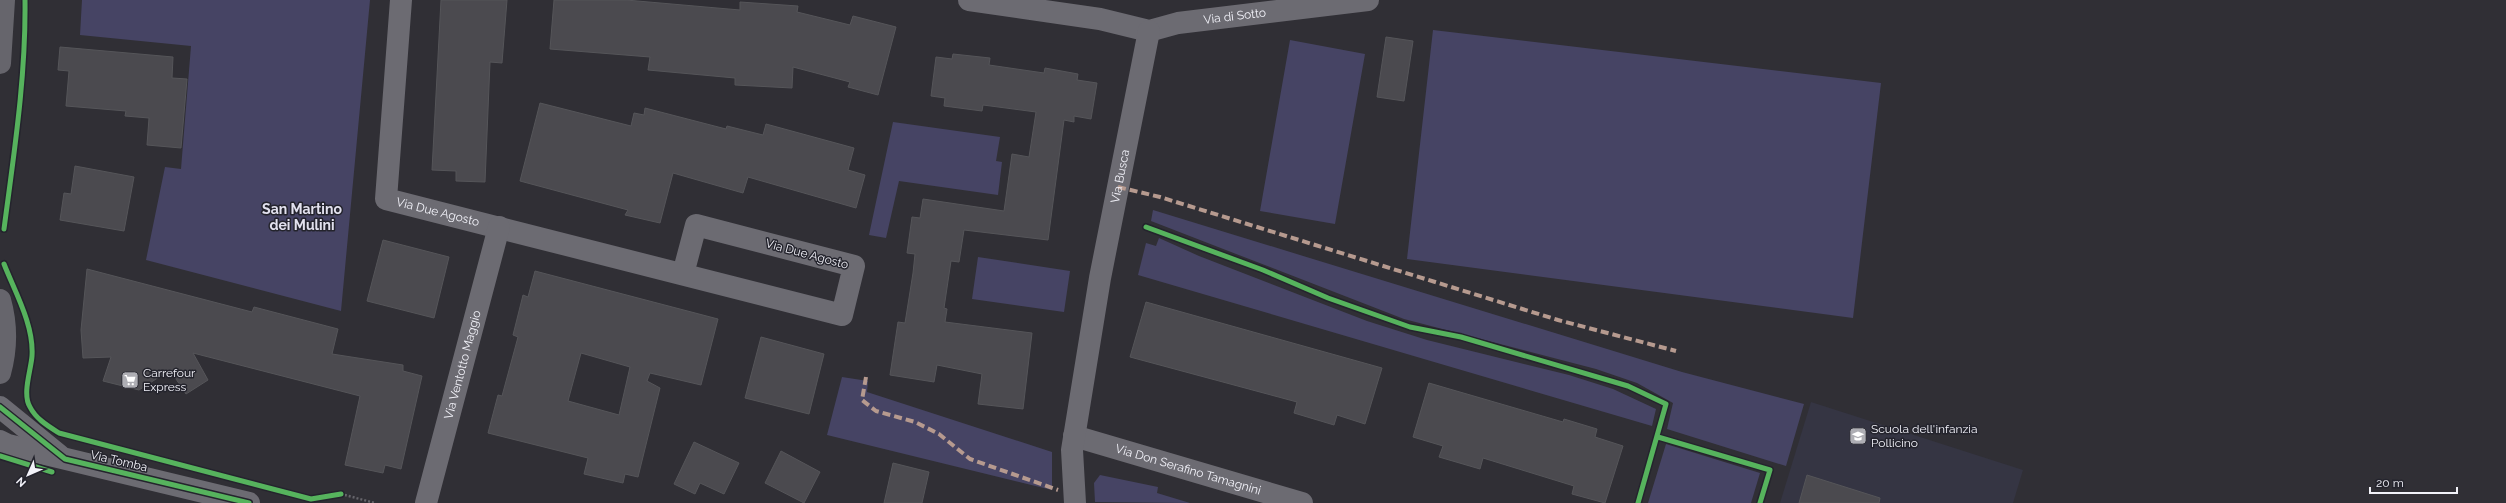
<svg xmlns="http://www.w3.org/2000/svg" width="2506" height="503" font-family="Raleway,sans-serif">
<rect width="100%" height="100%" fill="#302f35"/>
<path fill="#353543" d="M1811,402l212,68 -10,33h-233z"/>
<path fill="#464464" d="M82,0h288l-29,311 -195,-51 19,-93 16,2 10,-123 -111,-11z
M1433,30l448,53 -28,235 -446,-59z
M1290,40l75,14 -30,170 -75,-13z
M893,122l107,15 -4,24 6,1 -4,33 -99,-14 -13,57 -17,-3z
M1153,210l529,162 122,32 -18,62 -119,-37 6,-26 -36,-20 -41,-14 -192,-50 -253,-98z
M1159,238l40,18 168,65 60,19 142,35 44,14 43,20 -4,17 -514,-151 8,-32 10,3z
M978,257l92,14 -6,41 -92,-13z
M842,377l26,4 -1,11 185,60v38l-225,-55z
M1666,444l94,29 -9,30h-103z
M1100,475l58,12 -1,6 33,10 -95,-1 -1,-19z"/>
<path fill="#4b4a4f" stroke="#555559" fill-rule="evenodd" d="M441,0h66l-5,63 -12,-1 -5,120 -29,-1v-10l-24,-1z
M554,0h72l114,10v-8l58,4 -1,6 53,13 3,-9 43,11 -18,68 -30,-8 2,-5 -57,-15 -1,21 -57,-3v-7l-87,-8 2,-13 -100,-8z
M1386,37l27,4 -9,60 -27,-4z
M60,47l113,10 -1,21 15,1 -6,69 -34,-3 2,-27 -24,-2 1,-5 -60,-5 3,-35 -11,-1z
M953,54l37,4 -1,7 55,8 1,-5 33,6 -1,6 20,3 -6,36 -17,-3v6l-10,-2 -16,120 -84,-10 -5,32 -8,-1 -7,47 3,1 -2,13 87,11 -9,76 -45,-5 4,-30 -45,-9 -3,17 -44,-7 8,-53 7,1 8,-50 2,-19 -8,-1 5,-36 8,1 3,-19 81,12 8,-57 17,3 7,-45 -53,-7 -1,6 -38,-5 1,-8 -14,-2 5,-39 16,2z
M540,103l91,23 3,-13 10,2 1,-7 81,21 1,-3 36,9 3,-11 88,24 -6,22 17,5 -9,33 -108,-31 -5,16 -70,-20 -13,50 -35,-8 3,-5 -108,-29z
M75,166l59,11 -10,54 -64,-11 4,-27 7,1z
M383,240l66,17 -15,61 -67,-17z
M87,269l165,43 2,-5 84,22 -6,25 71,11v6l19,5 -21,93 -16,-4 -2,8 -38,-8 15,-69 -167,-43 15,27 -22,14 -16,-24 -31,20 -36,-9 8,-24 -28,1 -2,-28z
M535,271l183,48 -17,66 -51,-12 -3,8 13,7 -22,89 -13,-3 -2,9 -39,-9 4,-16 -100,-25 10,-38 4,1 16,-59 -5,-2 10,-40 5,2zM581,353l49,14 -11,48 -51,-14z
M1146,302l236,66 -17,56 -28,-9 -3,10 -40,-12 3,-11 -167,-45z
M761,337l63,17 -15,60 -64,-16z
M1429,383l134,39 1,-3 33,10 -2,8 28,9 -18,57 -33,-9 2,-8 -91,-28 -3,11 -41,-12 4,-11 -30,-9z
M694,442l45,21 -15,31 -24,-11 -5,11 -21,-10z
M781,451l39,21 -16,31 -39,-20z
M893,463l36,9 -7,31h-38z
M1807,475l73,23 -1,5h-80z"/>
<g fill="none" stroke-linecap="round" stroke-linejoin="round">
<path stroke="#66656b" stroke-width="2.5" stroke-dasharray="2 2" stroke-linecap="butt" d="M341,494l34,9"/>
<g stroke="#6c6b72" stroke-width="22">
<path id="s1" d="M401,0l-15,199c152,38 304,76 456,116l12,-49 -158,-41 -13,49"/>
<path id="s2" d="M969,0l131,19 49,12 29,-8 190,-23"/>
<path d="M0,407l59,48"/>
<path id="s3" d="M1074,436l228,67"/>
<path d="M0,441l8,4 241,58"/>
<path id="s4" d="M426,503l73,-276"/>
<path id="s5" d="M1075,503l-3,-53 28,-172 49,-247"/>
</g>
<path stroke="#66656c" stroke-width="22" d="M0,63l4,-63
M0,300c7,25 7,48 0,73"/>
<path stroke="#b69a8f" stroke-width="4" stroke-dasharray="8 4" stroke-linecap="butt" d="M1118,187l42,10 398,123 118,31
M866,377l-4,23 14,11 39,11 24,12 31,25 88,31"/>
<defs>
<path id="cycleway" d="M1146,227l117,43 65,28 82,29 51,10 167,49 38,18 -28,99
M4,229c10,-76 22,-152 21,-229
M4,264c11,28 30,61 28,92 -1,14 -10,38 -2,51 6,12 18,19 29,26l252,66 30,-5
M0,407l65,52 184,44
M1658,437l112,33 -10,33
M0,456l52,16"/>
</defs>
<use href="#cycleway" stroke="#24242d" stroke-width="8"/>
<use href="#cycleway" stroke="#56b35d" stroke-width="5"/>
</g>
<defs>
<symbol id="supermarket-square" viewBox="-11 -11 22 22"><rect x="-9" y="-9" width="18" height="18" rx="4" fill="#aeaeb4" stroke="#24242d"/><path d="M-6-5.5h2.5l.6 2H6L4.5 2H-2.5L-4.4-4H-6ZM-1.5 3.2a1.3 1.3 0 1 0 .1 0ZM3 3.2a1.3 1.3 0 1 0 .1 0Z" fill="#fff"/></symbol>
<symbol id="school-square" viewBox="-11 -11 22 22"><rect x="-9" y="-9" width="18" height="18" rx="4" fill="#aeaeb4" stroke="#24242d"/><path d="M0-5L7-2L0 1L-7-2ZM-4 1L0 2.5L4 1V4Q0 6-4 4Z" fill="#fff"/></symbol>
</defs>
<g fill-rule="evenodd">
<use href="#supermarket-square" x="120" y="370" width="20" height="20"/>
<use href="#school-square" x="1848" y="426" width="20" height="20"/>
</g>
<g text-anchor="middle" stroke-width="3" stroke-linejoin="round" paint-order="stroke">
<g font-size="12" fill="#f2f2f9" stroke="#24242d">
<text dy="4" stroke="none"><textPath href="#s2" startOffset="270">Via di Sotto</textPath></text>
<text dy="4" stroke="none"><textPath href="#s5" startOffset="331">Via Busca</textPath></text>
<text dy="4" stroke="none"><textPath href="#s1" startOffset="253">Via Due Agosto</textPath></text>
<text transform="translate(807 254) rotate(15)" y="4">Via Due Agosto</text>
<text dy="4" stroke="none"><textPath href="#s4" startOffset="143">Via Ventotto Maggio</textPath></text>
<text transform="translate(119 461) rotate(13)" y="4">Via Tomba</text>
<text dy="4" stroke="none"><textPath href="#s3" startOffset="119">Via Don Serafino Tamagnini</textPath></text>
</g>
<g font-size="12" fill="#f2f2f9" stroke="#24242d" text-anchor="start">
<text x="143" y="377">Carrefour<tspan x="143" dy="14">Express</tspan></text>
<text x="1871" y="433">Scuola dell'infanzia<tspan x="1871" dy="14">Pollicino</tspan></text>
</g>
<g font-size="14" font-weight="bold" fill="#e2e1ee" stroke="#24242d">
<text x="302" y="214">San Martino<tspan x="302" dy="16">dei Mulini</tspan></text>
</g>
</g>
<g transform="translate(28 475) rotate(225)" stroke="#24242d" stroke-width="3" paint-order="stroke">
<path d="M0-3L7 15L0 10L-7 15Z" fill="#f2f2f9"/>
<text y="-6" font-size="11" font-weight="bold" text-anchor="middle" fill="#f2f2f9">N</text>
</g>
<path d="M2370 487v6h87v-6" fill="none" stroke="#f2f2f9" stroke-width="2"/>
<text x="2376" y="487" font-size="12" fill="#f2f2f9" stroke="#24242d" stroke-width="3" paint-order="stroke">20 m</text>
</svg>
